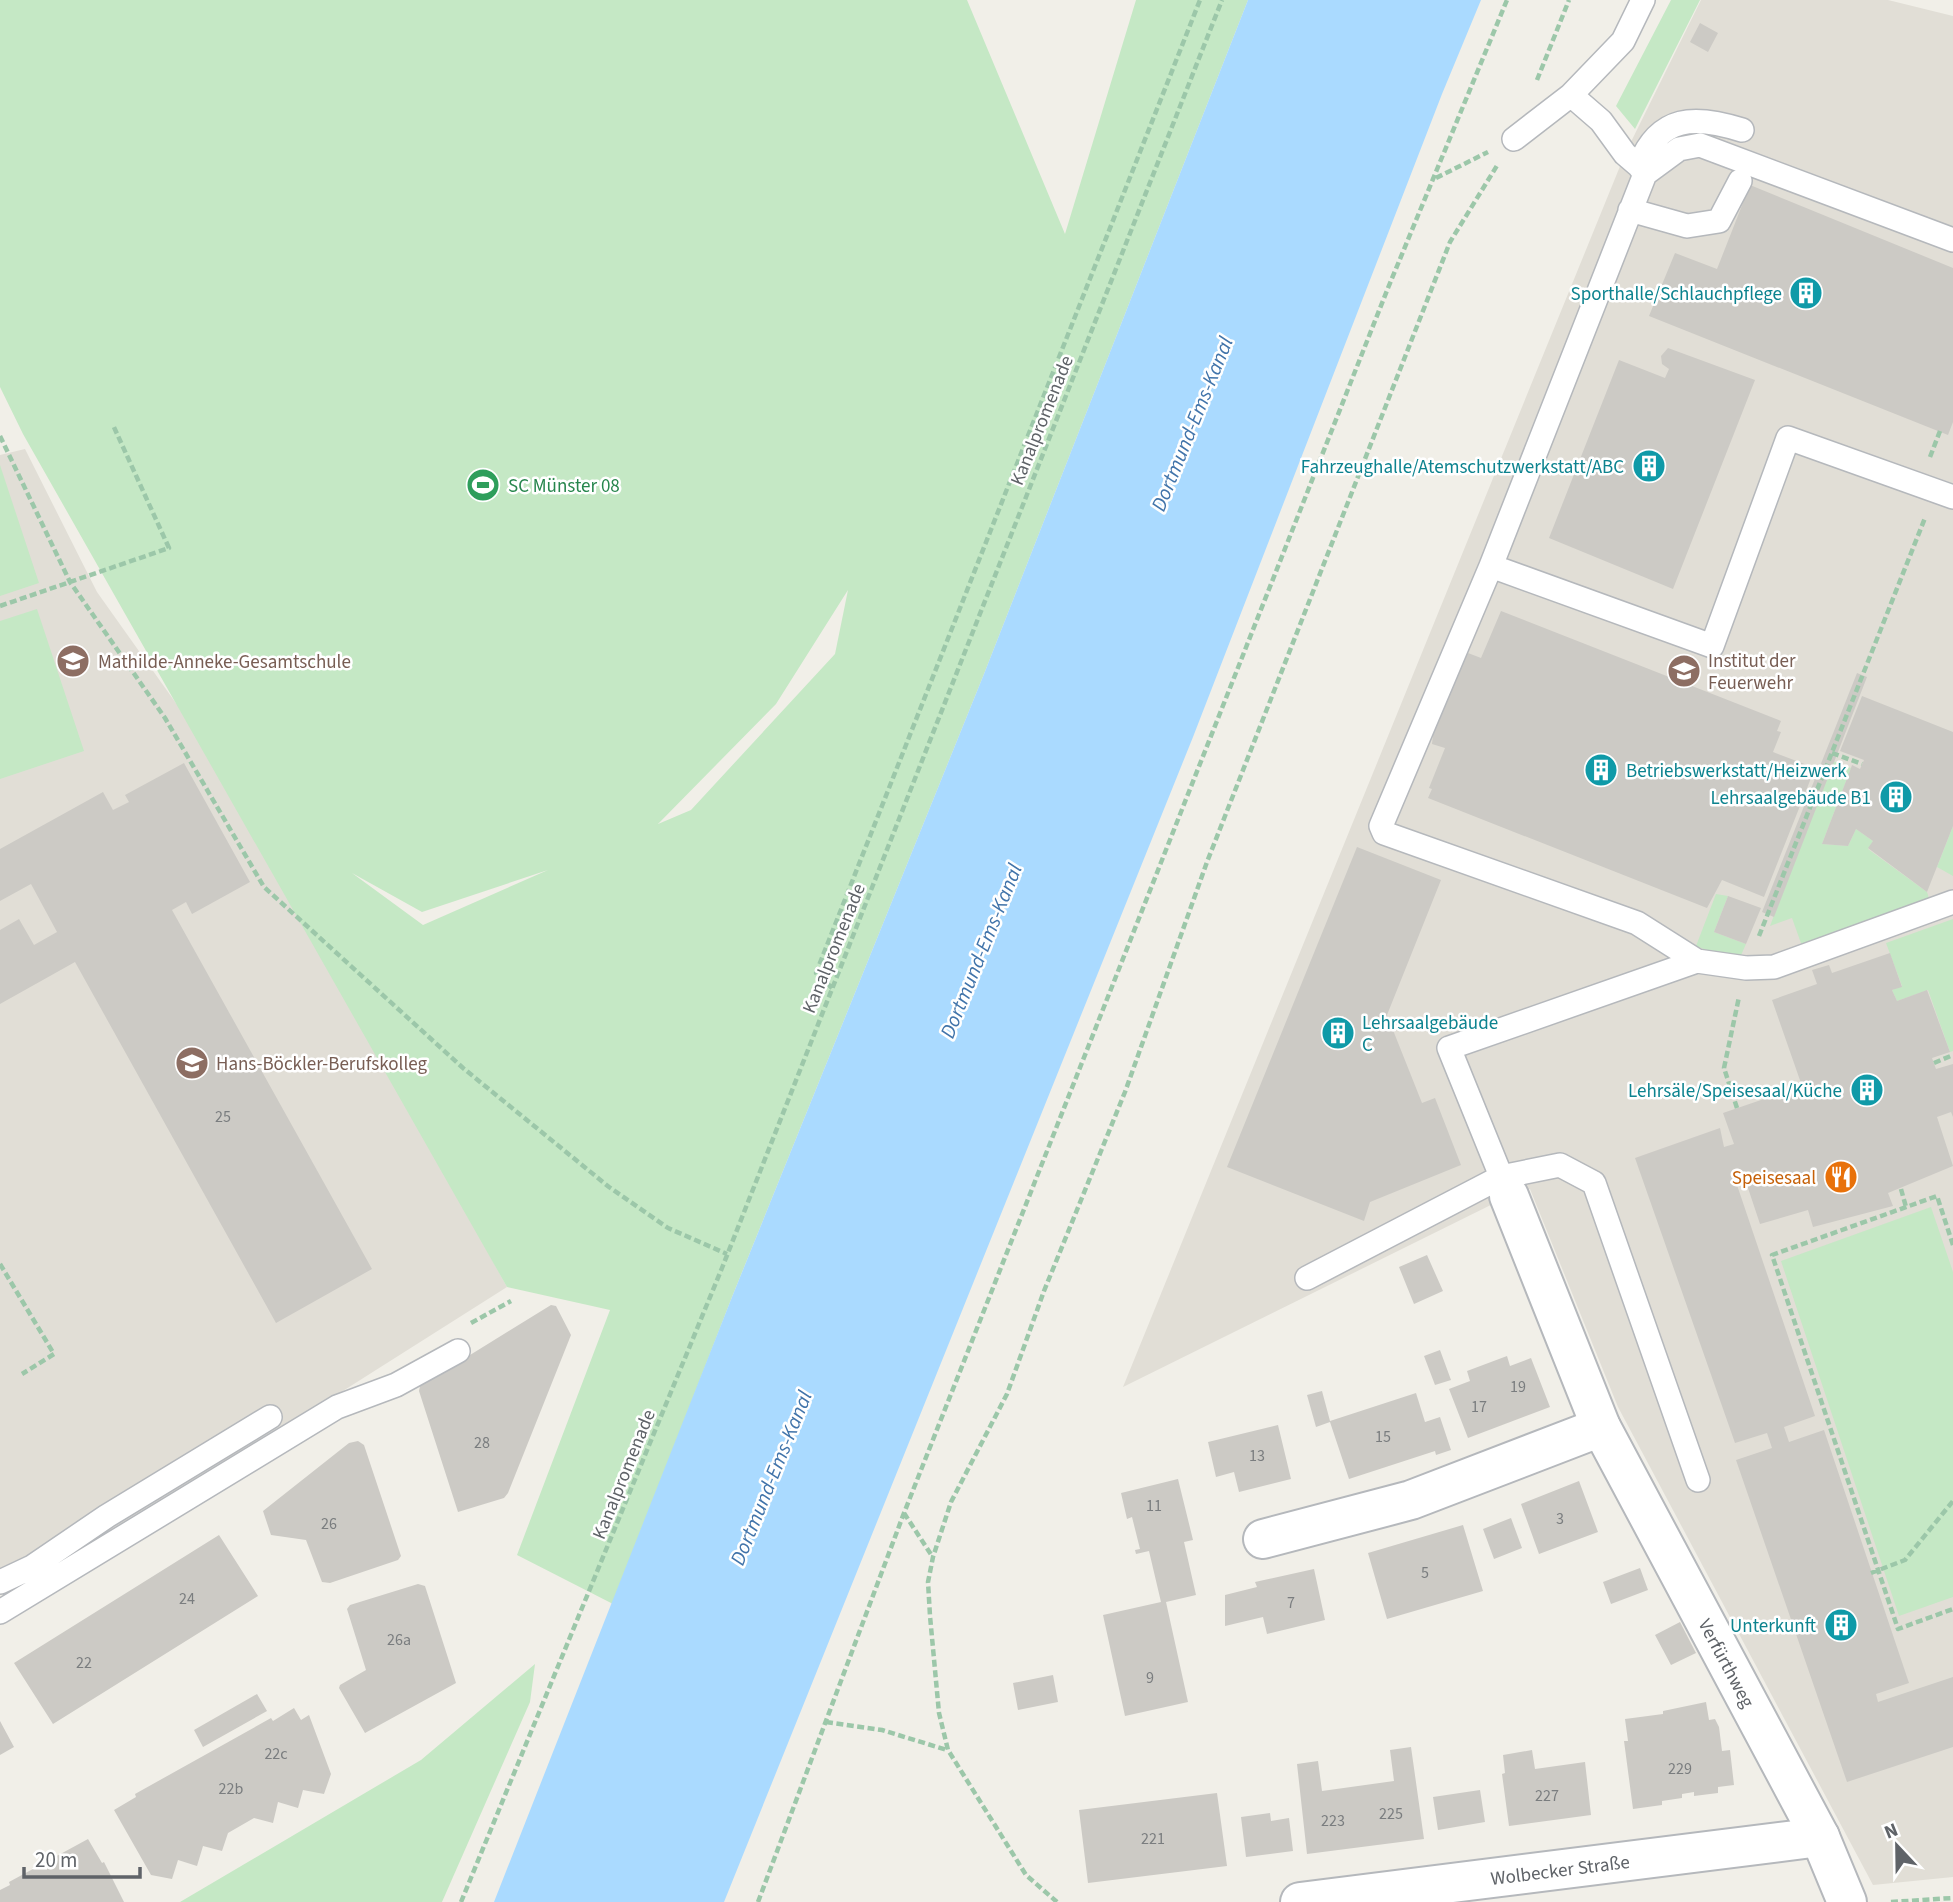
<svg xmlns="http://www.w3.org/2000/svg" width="1953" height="1902" font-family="'Source Sans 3',sans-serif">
<rect width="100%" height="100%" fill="#f1efe8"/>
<path fill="#e1ded6" d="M1701,0h187l65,16v1861l-80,8 -255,-478 -88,-218 -21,7 -386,191 502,-1233z
M25,449l72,143 98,138 59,94 253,463 -464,294 -43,7v-1133z"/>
<path fill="#c5e8c5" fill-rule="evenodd" d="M0,0h967l98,234 71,-234h112l-264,674 -252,623 -119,307 -96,-49 93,-245 -103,-23 -484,-853 -23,-47zM848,590l-13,64 -144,156 -33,14 118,-120zM548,870l-125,55 -71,-52 70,39z
M1671,0h29l-65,129 -19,-23z
M0,465l39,118 -39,13z
M37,609l47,142 -84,28v-158z
M1833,761l18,7 -29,76 26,2 8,-17 17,12 -5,8 59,43 2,6 -127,48 -10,-28 -22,8z
M1953,826v50l-16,-9z
M1716,894l12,2 -14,36 32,12 -8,18 -42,-16z
M1953,919v132l-3,1 -22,-62 -31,11 -5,-11 10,-4 -16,-43z
M1931,1207l22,65v325l-54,19 -118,-355z
M535,1664l-5,38 -88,200h-262l241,-142z"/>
<path fill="#aadaff" d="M1248,0h233l-39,94 -249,643 -469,1165h-230l238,-605 252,-623z"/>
<path fill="#cccac5" d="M1700,23l18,10 -10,19 -18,-10z
M1750,185l203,83v154l-5,13 -299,-119 26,-63 42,16z
M1668,348l87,32 -82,209 -124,-51 70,-178 46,18 4,-9 -7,-5 -1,-8z
M1501,611l280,110 -4,10 4,1 -8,20 42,16 -51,129 -42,-17 -15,28 -279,-110 4,-9 -3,-1 16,-40 -13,-4 2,-18 22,-57 12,-16 13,5z
M1857,673l10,4 -93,240 -12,-5z
M1862,696l91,36v94l-26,66 -59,-44 5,-7 -17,-12 -8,17 -26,-2 29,-76 1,-3 8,4 4,-9 -24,-9z
M184,763l66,119 -58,32 -6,-12 -14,8 200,359 -96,54 -201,-361 -75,42v-74l19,-11 15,26 23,-13 -26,-48 -31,17v-52l103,-57 10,18 16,-8 -4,-7z
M1357,847l84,33 -54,135 35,88 13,-5 26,67 -91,37 -6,19 -137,-54z
M1728,896l33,12 -15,36 -32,-12z
M1890,953l12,34 -10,3 5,11 30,-11 23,62 -18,6 4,11 17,-5v53l-2,-5 -14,5 16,49 -65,27 5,13 -80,21 -5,-17 -48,14 -14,-42 -9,3 78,231 -31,11 5,15 35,-12 85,253 -33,11 2,8 75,-25v70l-106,35 -111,-322 36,-12 -5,-15 -32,10 -100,-285 85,-30 4,19 10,-3 -11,-31 79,-27 -30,-86 45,-16 -5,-14 17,-5 3,8z
M1427,1255l16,36 -29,13 -15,-37z
M551,1305l5,1 15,29 -63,158 -4,5 -46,14 -39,-121 1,-5z
M1440,1350l11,30 -16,5 -11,-29z
M1507,1356l3,10 21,-8 19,49 -82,31 -19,-49 21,-8 -3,-10z
M1322,1391l8,30 86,-28 9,29 15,-5 11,33 -15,5 -1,-4 -86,28 -19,-57 -14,5 -9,-32z
M1278,1425l13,54 -52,13 -5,-20 -18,5 -8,-35z
M358,1441l6,4 37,111 -3,4 -68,23 -8,-1 -16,-42 -35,-5 -8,-24 86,-68z
M1178,1479l15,61 -9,2 12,53 -30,7 22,100 -63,14 -22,-101 58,-13 -12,-51 -13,3 -1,-4 5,-1 -8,-32 -5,2 -6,-26z
M1579,1481l19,51 -59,22 -18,-50z
M1511,1518l11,30 -28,11 -11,-30z
M1463,1525l20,66 -96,28 -19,-66z
M219,1535l39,61 -205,128 -39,-61z
M1640,1568l8,22 -37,14 -8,-22z
M1314,1569l11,51 -58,14 -4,-17 -38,9v-31l32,-8 -2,-5z
M418,1584l7,2 31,97 -91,50 -26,-45 1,-3 26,-15 -19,-61 3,-4z
M1680,1622l16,31 -25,12 -16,-30z
M1053,1675l5,27 -40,8 -5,-27z
M257,1694l10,17 -64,36 -9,-17z
M1706,1702l3,18 6,-1 4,8 3,24 8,-1 4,35 -16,2v6l-24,3v-4l-12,2v4l-20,3v4l-29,4 -9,-68h4l-3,-22 38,-5v-3z
M294,1708l7,12 8,-5 22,59 -7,20 -21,-4 -5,18 -20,-6 -5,21 -19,-5 -26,15 -6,18 -19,-5 -6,20 -19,-6 -6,19 -21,-4 -37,-65 22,-13 -1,-3 136,-76 2,3z
M0,1721l14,26 -14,8z
M1411,1747l13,92 -117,15 -10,-90 21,-3 4,30 72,-10 -4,-31z
M1532,1750l3,19 50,-7 6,53 -82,11 -7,-52 3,-1 -2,-18z
M1480,1790l5,32 -47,8 -5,-33z
M1217,1793l10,73 -139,17 -9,-73z
M1270,1813l1,8 18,-3 4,33 -47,6 -5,-40z
M88,1839l14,24 2,-1 20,40h-124v-12l10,-5 -1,-3z"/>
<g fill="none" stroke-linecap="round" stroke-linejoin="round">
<defs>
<path id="lane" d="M1571,95l30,26 24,33 14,12
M1514,139l57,-44 52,-54 20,-41
M1645,174l-6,-8c20,-51 56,-51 103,-36
M1630,210l57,16 32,-5 21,-40
M1953,240l-253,-95 -21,4 -34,25 -154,392 -110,260 3,7 253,90 60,38 49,7 28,-1 179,-65
M1491,566l221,80 76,-208 165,59
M1507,1191l-58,-143 248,-87
M1307,1278l194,-101 59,-12 34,18 104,297
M0,1582l32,-15 75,-51 163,-99
M0,1612l337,-205 59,-22 62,-34"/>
<g id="street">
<path id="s1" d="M1509,1196l92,231 219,410 27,65"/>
<path d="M1263,1539l148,-39 190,-73"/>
<path id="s2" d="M1300,1902l520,-65"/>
</g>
</defs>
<use href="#lane" stroke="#b5b8bc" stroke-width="26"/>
<use href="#street" stroke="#b5b8bc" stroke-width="42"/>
<path stroke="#9cc7a9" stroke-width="4.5" stroke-dasharray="7 3.5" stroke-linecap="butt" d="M1537,80l32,-80
M1436,178l52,-26
M0,436l70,146 95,136 99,169 199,181 146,119 59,41 59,26
M1930,457l10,-26
M0,606l169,-58 -56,-123
M1832,753l30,11
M1759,936l166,-418
M832,988l-16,-15 384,-973
M1934,1063l19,-8
M1737,1108l-13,-40 15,-71
M1901,1189l5,18
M1953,1245l-16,-49 -165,59 126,374 55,-20
M0,1264l54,90 -32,20
M471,1323l40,-22
M904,1513l28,43
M1871,1573l34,-13 48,-59
M826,1722l56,8 65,20
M461,1902l261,-634 500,-1268
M758,1902l146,-389 484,-1225 119,-288
M1057,1902l-31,-27 -78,-125 -9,-37 -9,-97 -2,-34 5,-25 18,-55 56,-108 37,-103 81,-199 82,-230 243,-620 48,-78
M1891,1902l62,-4"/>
<use href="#lane" stroke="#fff" stroke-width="23"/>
<use href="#street" stroke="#fff" stroke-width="38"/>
</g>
<defs>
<symbol id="building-disc" viewBox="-11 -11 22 22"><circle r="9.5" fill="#0f9aa8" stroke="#fff"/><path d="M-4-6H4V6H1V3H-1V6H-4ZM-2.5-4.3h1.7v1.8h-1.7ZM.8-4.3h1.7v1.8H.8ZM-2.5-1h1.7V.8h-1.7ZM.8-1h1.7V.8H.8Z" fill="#fff"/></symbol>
<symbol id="stadium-disc" viewBox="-11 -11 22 22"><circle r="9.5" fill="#2e9e5b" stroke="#fff"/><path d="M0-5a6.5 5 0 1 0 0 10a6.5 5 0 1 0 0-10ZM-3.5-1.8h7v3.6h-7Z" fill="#fff"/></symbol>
<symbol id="school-disc" viewBox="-11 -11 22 22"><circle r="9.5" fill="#8d6e63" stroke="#fff"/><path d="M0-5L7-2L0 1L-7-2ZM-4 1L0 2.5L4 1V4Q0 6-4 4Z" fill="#fff"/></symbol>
<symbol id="university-disc" viewBox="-11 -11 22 22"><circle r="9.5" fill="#8d6e63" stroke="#fff"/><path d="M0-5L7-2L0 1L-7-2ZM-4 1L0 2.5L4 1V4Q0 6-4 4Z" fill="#fff"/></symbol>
<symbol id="restaurant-disc" viewBox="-11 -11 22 22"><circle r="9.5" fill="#e8710a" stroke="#fff"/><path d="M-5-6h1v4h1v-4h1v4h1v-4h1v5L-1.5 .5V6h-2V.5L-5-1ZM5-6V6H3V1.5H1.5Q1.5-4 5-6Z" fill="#fff"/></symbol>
</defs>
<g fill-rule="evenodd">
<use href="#building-disc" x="1787" y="274" width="38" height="38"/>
<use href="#building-disc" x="1630" y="447" width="38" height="38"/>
<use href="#stadium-disc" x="464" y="466" width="38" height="38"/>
<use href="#school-disc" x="54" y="642" width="38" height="38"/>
<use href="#university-disc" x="1665" y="652" width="38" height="38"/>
<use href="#building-disc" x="1582" y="751" width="38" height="38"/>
<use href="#building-disc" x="1877" y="778" width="38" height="38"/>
<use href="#building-disc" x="1319" y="1014" width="38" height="38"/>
<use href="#school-disc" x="173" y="1044" width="38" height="38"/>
<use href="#building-disc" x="1848" y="1071" width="38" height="38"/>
<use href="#restaurant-disc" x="1822" y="1158" width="38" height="38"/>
<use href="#building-disc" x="1822" y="1606" width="38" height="38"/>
</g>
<g text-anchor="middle" stroke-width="5" stroke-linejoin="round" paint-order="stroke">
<g font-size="16" fill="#7a7d7f">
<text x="223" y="1122">25</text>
<text x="1518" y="1392">19</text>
<text x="1479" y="1412">17</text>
<text x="1383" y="1442">15</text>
<text x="482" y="1448">28</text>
<text x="1257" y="1461">13</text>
<text x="1154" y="1511">11</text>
<text x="1560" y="1524">3</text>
<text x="329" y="1529">26</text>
<text x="1425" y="1578">5</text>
<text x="187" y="1604">24</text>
<text x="1291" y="1608">7</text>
<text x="399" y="1645">26a</text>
<text x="84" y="1668">22</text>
<text x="1150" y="1683">9</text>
<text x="276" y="1759">22c</text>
<text x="1680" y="1774">229</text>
<text x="231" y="1794">22b</text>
<text x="1547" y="1801">227</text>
<text x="1391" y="1819">225</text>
<text x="1333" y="1826">223</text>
<text x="1153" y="1844">221</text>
</g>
<g font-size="19" fill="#0d838f" stroke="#fff" text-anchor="end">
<text x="1782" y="300">Sporthalle/Schlauchpflege</text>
<text x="1624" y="473">Fahrzeughalle/Atemschutzwerkstatt/ABC</text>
<text x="1626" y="777" text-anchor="start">Betriebswerkstatt/Heizwerk</text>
<text x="1871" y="804">Lehrsaalgebäude B1</text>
<text x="1362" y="1029" text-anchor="start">Lehrsaalgebäude<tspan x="1362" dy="22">C</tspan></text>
<text x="1842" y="1097">Lehrsäle/Speisesaal/Küche</text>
<text x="1816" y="1632">Unterkunft</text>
</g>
<g font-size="19" fill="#5f6368" stroke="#fff">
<text transform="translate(1041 420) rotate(-68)" y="7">Kanalpromenade</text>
<text transform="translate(833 948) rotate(-68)" y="7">Kanalpromenade</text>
<text transform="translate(623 1474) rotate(-68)" y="7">Kanalpromenade</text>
<text dy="7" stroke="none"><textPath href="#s1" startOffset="516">Verfürthweg</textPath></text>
<text dy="7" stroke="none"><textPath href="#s2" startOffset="262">Wolbecker Straße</textPath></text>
</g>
<g font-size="19" fill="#27864d" stroke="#fff" text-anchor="start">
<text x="508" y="492">SC Münster 08</text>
</g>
<g font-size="19" fill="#785e54" stroke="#fff" text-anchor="start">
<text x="1708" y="667">Institut der<tspan x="1708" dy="22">Feuerwehr</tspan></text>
<text x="98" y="668">Mathilde-Anneke-Gesamtschule</text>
<text x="216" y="1070">Hans-Böckler-Berufskolleg</text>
</g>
<g font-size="19" fill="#c56008" stroke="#fff" text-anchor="end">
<text x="1816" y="1184">Speisesaal</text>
</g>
<g font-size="21" font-style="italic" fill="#4174aa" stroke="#fff">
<text transform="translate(1192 424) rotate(-68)" y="7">Dortmund-Ems-Kanal</text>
<text transform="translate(981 951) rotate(-68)" y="7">Dortmund-Ems-Kanal</text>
<text transform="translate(771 1478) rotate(-68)" y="7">Dortmund-Ems-Kanal</text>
</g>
</g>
<g transform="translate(1897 1846) rotate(338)" stroke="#ffffff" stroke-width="5" paint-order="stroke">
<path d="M0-5L12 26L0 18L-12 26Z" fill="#5f6368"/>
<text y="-10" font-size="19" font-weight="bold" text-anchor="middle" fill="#5f6368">N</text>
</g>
<path d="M24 1867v10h116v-10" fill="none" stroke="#5f6368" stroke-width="3.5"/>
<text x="35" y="1867" font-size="21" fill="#5f6368" stroke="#ffffff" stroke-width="5" paint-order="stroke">20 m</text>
</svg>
